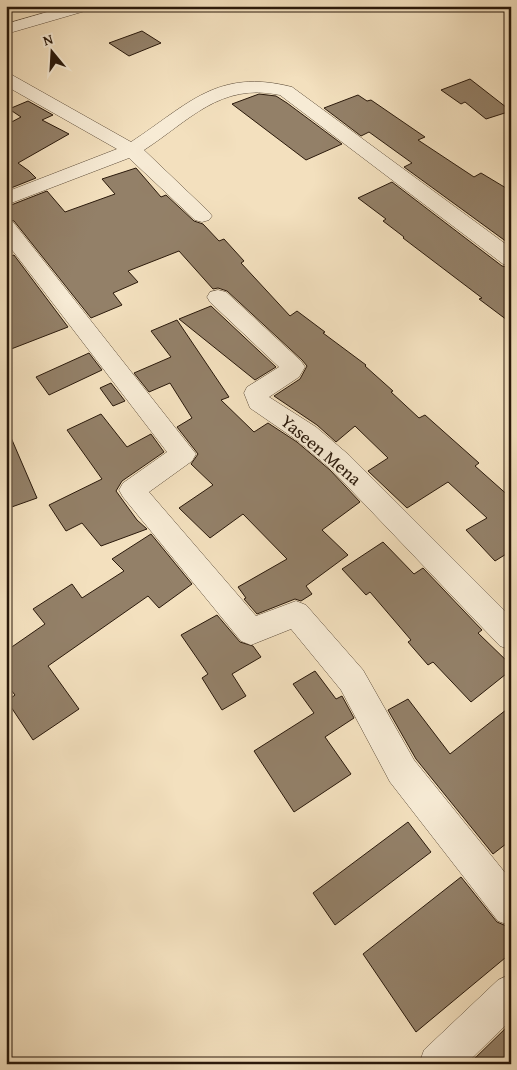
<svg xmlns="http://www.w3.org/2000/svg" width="517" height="1070" font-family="'Gentium Book Plus',serif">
<rect width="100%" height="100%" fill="#f3e0be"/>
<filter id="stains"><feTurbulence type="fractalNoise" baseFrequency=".004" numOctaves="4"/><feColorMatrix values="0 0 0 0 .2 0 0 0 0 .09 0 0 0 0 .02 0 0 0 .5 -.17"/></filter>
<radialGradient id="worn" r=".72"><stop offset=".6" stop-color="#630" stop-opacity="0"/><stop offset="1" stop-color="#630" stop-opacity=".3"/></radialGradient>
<path fill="#938068" stroke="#2a190b" d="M142,31l19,12 -32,13 -20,-13z
M470,79l41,32 -25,8 -21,-17 -4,2 -20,-14z
M259,94l17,2 11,7 55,41 -36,16 -74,-56z
M358,95l9,6 4,-1 54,37 -7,3 56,37 7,-4 30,18v54l-107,-78 8,-4 -43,-31 -8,4 -37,-28z
M28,101l25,14 -11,5 27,14 -51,29 11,8 7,7 -30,12v-65l15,-8 -12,-8z
M136,168l25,29 5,-2 28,26 9,3 16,17 5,-2 20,22 -3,2 49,53 7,-5 28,21 -2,1 43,32 -1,1 28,25 -2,1 28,26 6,-3 54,48 -4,3 36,32v53l-16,10 -29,-31 21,-12 -39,-36 -41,26 -39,-37 20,-13 -33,-32 -19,16 -19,-17 -43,-29 26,-17 7,-13 -5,-6 -75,-69 -9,-3 -5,1 -34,-38 -51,20 10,11 -25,11 9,12 -31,13 -77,-97 -4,-1 -4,-5v-8l41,-16 18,21 50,-18 -13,-15z
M392,182l110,84 9,2v55l-32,-24 3,-1 -79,-60 1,-1 -21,-16 3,-2 -28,-21z
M14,255l54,72 -62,24v-93z
M211,306l65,61 -21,13 -76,-61z
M177,320l52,77 -8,3 33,32 14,-9 29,19 33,28 30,32 -38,28 26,25 -42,31 6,8 -11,7 -6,-2 -38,15 -13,-15 2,-1 -8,-11 49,-28 -44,-45 -33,24 -31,-30 34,-23 -22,-21 7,-10 -21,-27 15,-9 -22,-35 -21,9 -15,-19 37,-16 -20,-26z
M89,353l13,17 -53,25 -13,-18z
M111,383l14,18 -12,5 -13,-18z
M101,414l26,33 24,-13 13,18 -42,29 -6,10 21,29 10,9 -46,17 -19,-23 -16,8 -17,-26 53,-26 -35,-49z
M6,426l31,72 -31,11z
M151,534l41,50 -33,24 -11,-12 -100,70 31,43 -46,31 -26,-39 8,-6 -9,-11v-33l39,-27 -12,-15 39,-25 10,14 42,-27 -12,-12z
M383,542l31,32 9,-6 59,62 -4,3 33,32v5l-40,32 -38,-40 -5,3 -20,-23 3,-2 -41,-48 -4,3 -24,-26z
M217,615l23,27 13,4 8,11 -29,17 14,22 -24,14 -20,-32 6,-4 -27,-39z
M315,671l21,28 6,-3 12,22 -29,19 26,37 -57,38 -40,-61 60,-38 -21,-29z
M408,699l42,55 61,-48v134l-18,14 -77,-95 -28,-49z
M408,822l23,30 -96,73 -22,-32z
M461,877l36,45 14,6v25l-95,79 -53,-78z
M511,1023v41h-42z"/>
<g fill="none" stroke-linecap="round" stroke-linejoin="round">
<defs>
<path id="minor" d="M68,6h26l-2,3 -86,25v-10z
M6,74l6,1 119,67c58,-38 86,-74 161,-55l219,161v18l-8,-2 -223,-169c-60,-13 -91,26 -136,55l65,62 3,4 -3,4 -7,2 -7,-2 -66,-62 -123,47v-13l111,-43 -111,-63z
M6,221l7,1 183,232 -4,7 -43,31 107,124 40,-15 10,4 57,65 51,90 97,120v46l-13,-5 -108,-139 -49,-92 -50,-61 -40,16 -10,-4 -118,-144 -4,-7 4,-7 44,-31 -161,-210z
M218,290l8,2 75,69 4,6 -6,10 -30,20 47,30 33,28 162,162v33l-11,-4 -169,-177 -33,-28 -48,-33 -6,-15 3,-6 32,-20 -69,-65 -3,-5 3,-5z
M511,974v46l-45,44h-47l5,-14 74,-70z"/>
</defs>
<use href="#minor" stroke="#5c4b38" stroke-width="1"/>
<use href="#minor" fill="#f7ebd5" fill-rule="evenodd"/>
</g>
<g text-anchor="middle" stroke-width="4.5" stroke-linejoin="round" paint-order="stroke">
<g font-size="18" fill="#2a190b" stroke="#f7ebd5">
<text transform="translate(321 450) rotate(40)" y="6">Yaseen Mena</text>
</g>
</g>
<rect width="517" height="1070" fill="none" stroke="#f3e0be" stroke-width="25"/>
<rect x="8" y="8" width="502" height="1055" fill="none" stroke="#2a190b" stroke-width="2.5"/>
<rect x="12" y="12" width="492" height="1045" fill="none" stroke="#2a190b"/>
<g transform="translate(52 52) rotate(342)" stroke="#f7ebd5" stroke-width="4" paint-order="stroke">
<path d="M0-4L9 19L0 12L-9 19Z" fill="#2a190b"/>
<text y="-8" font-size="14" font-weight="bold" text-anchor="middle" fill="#2a190b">N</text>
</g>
<rect width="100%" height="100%" filter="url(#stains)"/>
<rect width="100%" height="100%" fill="url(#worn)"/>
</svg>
